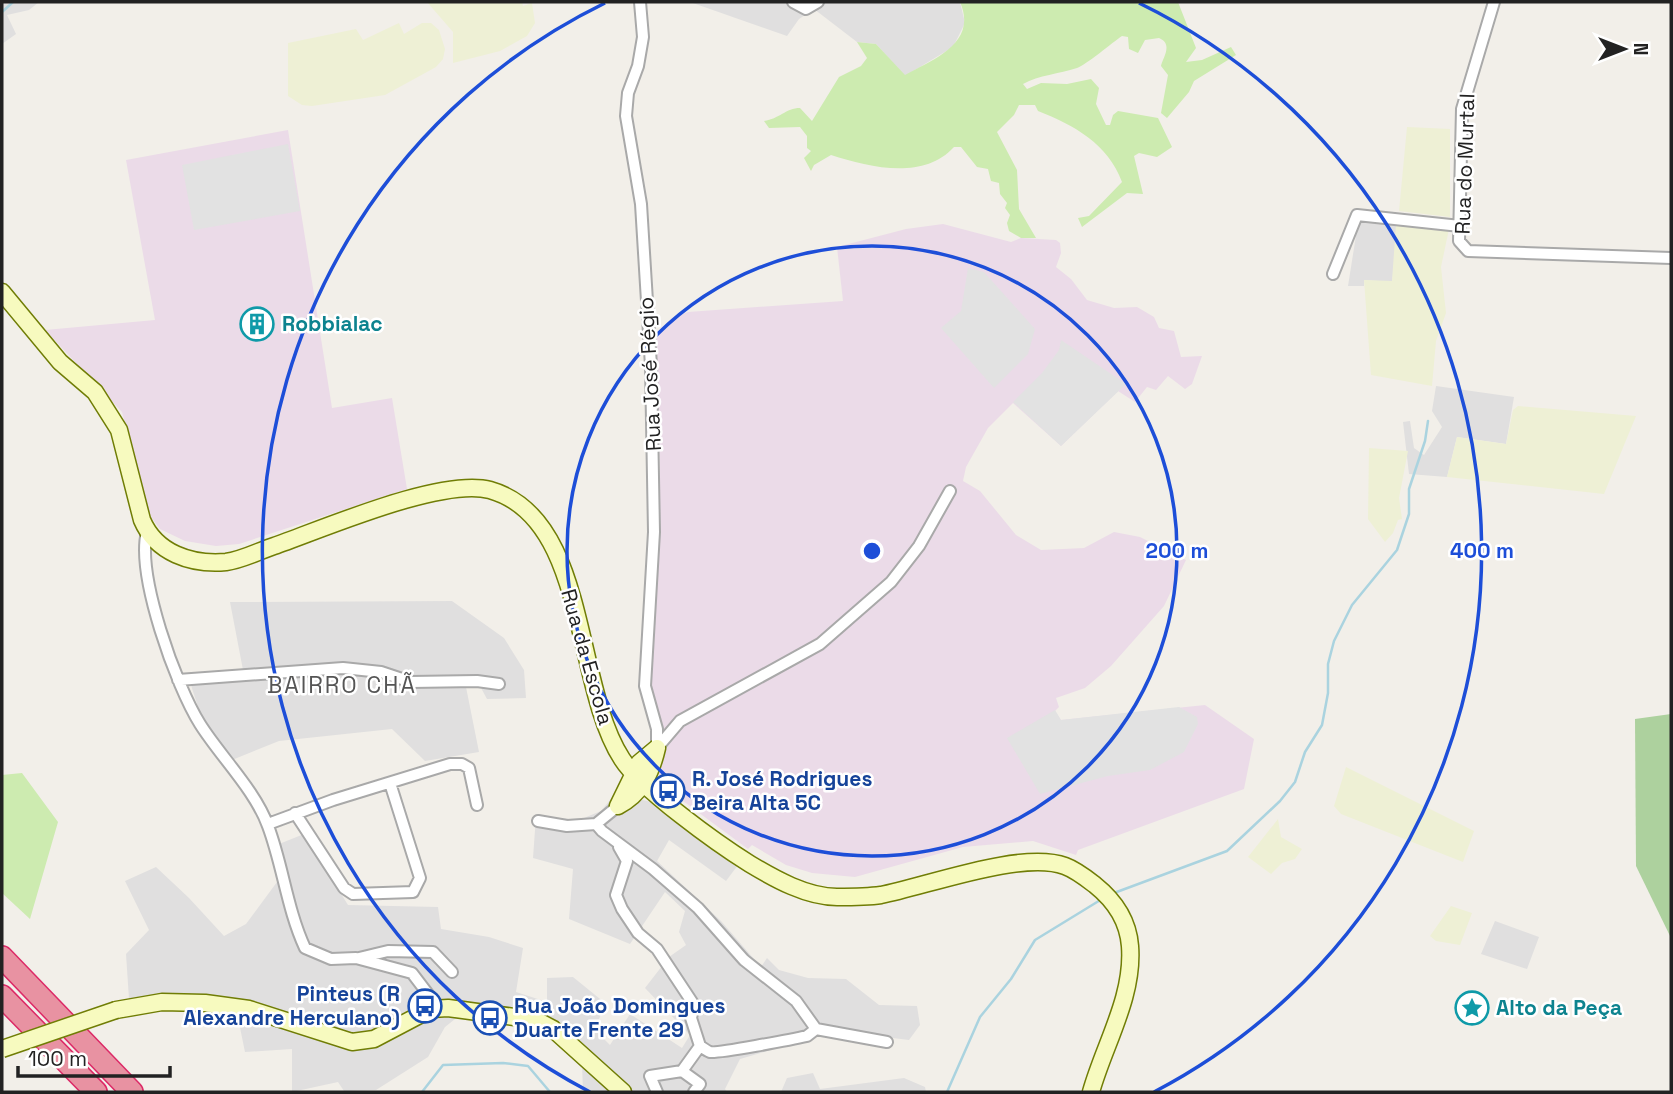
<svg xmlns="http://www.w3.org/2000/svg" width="1673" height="1094" font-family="'Space Grotesk',sans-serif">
<rect width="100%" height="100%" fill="#f2efe9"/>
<path fill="#e0dfdf" d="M2,2h37l-10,8 -22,5 9,19 -14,10z
M690,2h270l5,21 -12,24 -48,29 -29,-32 -19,-2 -43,-33 -15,10 -12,17z
M1364,220l36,1 -8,61 -28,-2v6h-16l10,-63z
M1436,386l78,11 -8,47 -49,-7 -10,40 -38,-3 -6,-52 7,-1 4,27 10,7 18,-28 -10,-16z
M452,601l52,37 20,32 2,28 -39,1 -7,-13 -14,1 13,65 -54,9 -33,-32 -113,12 -47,19 -31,-44 -13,-40 55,-6 -13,-68z
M615,794l37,8 86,63 -12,16 -57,-41 -12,21 64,60 40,46 6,-9 12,12 29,8 38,1 33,26 38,1 3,19 -11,15 -73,-9 -96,28 -15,30 2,3h-144l-1,-28 -24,-24 -29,-18 -69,-7 -15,12 -17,30 -52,33 -32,1 -6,-9 -46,10v-43l-47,3 -8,-39 -69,-6 -38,7 -4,-60 23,-24 -24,-49 31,-14 33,31 35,38 22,-12 31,-42 -8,-34 35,-14 44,71 90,2 3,22 48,8 34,11 -7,44 31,10v-24l26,-1 32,26 -10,27 15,15 20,-31 52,34 8,-13 -45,-47 24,-31 17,-12 -7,-13 6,-21 -20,-19 -35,52 -61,-25 4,-50 -40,-11 3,-42 43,4 22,-9z
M1495,921l44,16 -12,32 -46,-15z
M813,1073l7,16 84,-11 21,9 1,5h-145l6,-14z"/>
<path fill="#ebdbe8" d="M288,130l44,278 60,-10 15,91 -168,55 -23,2 -31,-5 -25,-12 -12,-16 -26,-101 -77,-82 110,-10 -29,-160z
M943,224l68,18 10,-4 35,2 4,3 1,10 -5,14 15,12 16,21 27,8 23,-1 17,10 5,11 15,3 7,26 21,-1 -10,28 -7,5 -17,-13 -12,14 -9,-3 -12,15 -17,-11 -57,55 -48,-43 -25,25 -22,39 -3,14 17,10 36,44 25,15 43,-2 30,-16 26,5 46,23 -22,46 -53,60 -26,22 -29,10 3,9 -4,4 6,9 144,-15 49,34 -10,50 -166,61 -2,5 -43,-14 -70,6 -108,30 -43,-4 -26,-8 -34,-20 -4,4 -88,-65 -11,-99 11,-216 -5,-135 17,-16 16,-6 155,-11 -6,-54 69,-18z"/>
<path fill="#eef0d5" d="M427,2h95l1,4 9,-3 3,20 -8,13 -27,15 -47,12v-31z
M399,23l5,11 18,-11h9l8,7 6,19 -2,10 -7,8 -51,28 -73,11 -10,-1 -14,-9v-53l68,-14 7,11z
M1407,127l43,2v88l-51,-6z
M1396,224l53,5 -8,38 5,46 -10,28 -4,45 -61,-11 -7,-95 28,1z
M1518,406l118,10 -32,78 -157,-17 10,-40 49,7 7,-34z
M1369,448l39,3 -9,47 3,21 -4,1 -5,13 -8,9 -17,-23z
M1346,767l128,64 -11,31 -122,-48 -7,-8z
M1278,819l3,18 21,12 -7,10 -13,4 -11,11 -23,-17z
M1451,906l21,7 -12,32 -24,-4 -6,-5z"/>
<path fill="#cdebb0" d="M960,2h218l18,46 -10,14 16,-2 29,-13 5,8 -42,26 -5,11 -22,26 -6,-5 7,-38 -7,-9c1,-7 13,-22 -2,-28l-14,2 -7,13 -9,-4 -1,-12 -6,-1c-9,6 -36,29 -45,32 -18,6 -38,7 -54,16l4,5 14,-6 26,1 24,-5 8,9 -3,16 10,21h4l3,-10 5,-4 40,7 14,29 -15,10 -18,-4 -5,3 9,38 -16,-1 -45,34 -4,-9 11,-2 33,-34c-14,-38 -48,-57 -84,-71l-3,-6h-16l-5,10 -17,17 20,38 2,39 17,29h-15l-12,-7 -2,-8 3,-8 -5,-7 2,-5 -7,-9 -1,-11 -8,-2 -3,-12 -11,-2 -16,-20h-7c-31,34 -85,20 -123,8l-17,10 -3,6 -7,-13 7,-7 -4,-3v-12l-7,-9 -31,1 -5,-7c15,-2 22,-13 36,-13l12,13 27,-44 22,-11 6,-8 -10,-16 19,2 29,31c29,-16 73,-32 55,-73z
M22,773l36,49 -28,97 -28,-26v-118z"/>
<path fill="#add19e" d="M1671,714v224l-35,-72 -1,-147z"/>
<path fill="#e2e2e2" d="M288,144l12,67 -106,19 -12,-65z
M968,268l16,4 51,57 -7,25 -34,34 -53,-60 20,-17z
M1061,340l65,44 -65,62 -48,-44 29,-29 17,-23z
M1179,707l18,10 1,7 -14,28 -34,18 -42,6 -68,18 -33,-56 48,-28 6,10z"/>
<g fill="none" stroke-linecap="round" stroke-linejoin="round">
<path stroke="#aad3df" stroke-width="2.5" d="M2,12l11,-10
M1114,893l113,-42 53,-50 15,-19 10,-30 17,-27 6,-32v-29l6,-23 18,-36 45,-55 12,-36v-25l16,-48 3,-20
M422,1092l21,-27 60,-2 25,3 22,26
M947,1092l33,-75 31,-38 24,-39 67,-41"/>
<defs>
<path id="street" d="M640,2l3,35 -5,29 -10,27 -2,23 15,88 10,162 3,166 -9,154 12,43v19
M793,2l13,7 12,-7
M1494,2l-32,107 -3,132 9,10 203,7
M1333,274l24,-59 103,11
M147,532c-11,43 29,154 53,192 20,32 55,66 68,102 15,40 19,83 37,122l26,11 25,-1 56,15 16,21 3,15
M178,680l165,-12 38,4 30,10 66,-1 22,3
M657,748l23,-27 140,-77 71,-62 28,-36 31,-55
M618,806l-22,18 6,7 51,38 45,39 46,52 52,41 20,28 71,13
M295,813l49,75 9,6 60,-2 7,-14 -30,-95
M538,821l29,5 29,-2
M268,824l65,-24 117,-36h12l7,4 8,37
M619,847l8,14 -11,34 6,14 16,24 19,16 37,56 -3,13 9,28
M359,958l29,-7 45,1 19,20
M682,1071l18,13 -6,8
M657,1092l-7,-16 32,-5 18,-25c3,2 7,5 10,6 6,2 84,-13 97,-16l9,-7"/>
<path id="secondary" d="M2,292l58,70 35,30 24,38 23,90c14,33 49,45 84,42 16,-2 33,-11 48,-16 49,-17 168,-69 216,-56 99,28 83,194 132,269 19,30 96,85 128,105 25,15 57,33 87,33 14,0 30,0 44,-2 46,-9 141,-45 184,-29 11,4 21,12 30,19 20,16 33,35 35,61 4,51 -26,99 -39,146
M618,806c23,-12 33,-32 39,-58
M618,806l21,-43 18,-15
M116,1010l46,-8 43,1 44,6 103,33 22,-3 57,-30 17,-1 88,12 17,9 70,63"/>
<path id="highway" d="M2,957l130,135
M2,996l94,96"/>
</defs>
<use href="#street" stroke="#a9a9a9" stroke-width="14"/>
<use href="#secondary" stroke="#707d05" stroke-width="19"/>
<use href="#highway" stroke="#dc2a67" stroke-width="24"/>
<use href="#street" stroke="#fff" stroke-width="10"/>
<use href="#secondary" stroke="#f7fabf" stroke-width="16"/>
<use href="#highway" stroke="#e892a2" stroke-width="21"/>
<defs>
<path id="secondary-bridge" d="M2,1049l114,-39"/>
</defs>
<use href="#secondary-bridge" stroke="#707d05" stroke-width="19" stroke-linecap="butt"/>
<use href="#secondary-bridge" stroke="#f7fabf" stroke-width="16"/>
</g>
<g fill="none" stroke="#1d4ed8" stroke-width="3.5">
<circle cx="872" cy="551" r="305"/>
<path d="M590 1092A610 610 0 0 1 605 3M1139 3A610 610 0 0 1 1154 1092"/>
</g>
<defs>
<symbol id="building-ring" viewBox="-11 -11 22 22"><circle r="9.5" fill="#fff" stroke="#0f9aa8" stroke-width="1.5"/><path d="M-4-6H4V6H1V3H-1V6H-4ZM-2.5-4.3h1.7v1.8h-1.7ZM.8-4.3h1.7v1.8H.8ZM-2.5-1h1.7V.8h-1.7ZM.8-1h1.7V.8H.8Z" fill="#0f9aa8"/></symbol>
<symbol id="bus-ring" viewBox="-11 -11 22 22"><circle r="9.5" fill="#fff" stroke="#1a4fb4" stroke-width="1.5"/><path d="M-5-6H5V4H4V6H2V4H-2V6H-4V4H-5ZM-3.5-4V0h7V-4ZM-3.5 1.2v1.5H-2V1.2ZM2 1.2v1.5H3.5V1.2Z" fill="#1a4fb4"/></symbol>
<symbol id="sight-ring" viewBox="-11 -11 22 22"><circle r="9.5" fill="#fff" stroke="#0f9aa8" stroke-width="1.5"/><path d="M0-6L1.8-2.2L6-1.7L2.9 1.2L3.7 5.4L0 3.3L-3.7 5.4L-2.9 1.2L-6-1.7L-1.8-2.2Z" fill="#0f9aa8"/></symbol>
</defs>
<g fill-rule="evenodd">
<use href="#building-ring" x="238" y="305" width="38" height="38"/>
<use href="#bus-ring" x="649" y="772" width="38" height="38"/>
<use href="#bus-ring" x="406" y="987" width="38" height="38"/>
<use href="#sight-ring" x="1453" y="989" width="38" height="38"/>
<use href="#bus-ring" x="471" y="999" width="38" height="38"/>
</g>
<g text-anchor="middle" stroke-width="5" stroke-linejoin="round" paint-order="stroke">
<g font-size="21" fill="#222" stroke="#fff">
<text transform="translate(1465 164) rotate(-88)" y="7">Rua do Murtal</text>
<text transform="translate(650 374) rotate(-93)" y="7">Rua José Régio</text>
<text transform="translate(587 657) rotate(74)" y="7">Rua da Escola</text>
</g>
<g font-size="21" font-weight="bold" fill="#0d838f" stroke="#fff" text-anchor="start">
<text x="282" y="331">Robbialac</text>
<text x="1496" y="1015">Alto da Peça</text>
</g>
<g font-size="21" font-weight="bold" fill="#164399" stroke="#fff" text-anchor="start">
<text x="692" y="786">R. José Rodrigues<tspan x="692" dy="24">Beira Alta 5C</tspan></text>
<text x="400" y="1001" text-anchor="end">Pinteus (R<tspan x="400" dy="24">Alexandre Herculano)</tspan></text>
<text x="514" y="1013">Rua João Domingues<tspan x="514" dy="24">Duarte Frente 29</tspan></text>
</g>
<g font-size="23" letter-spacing="2" fill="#555" stroke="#fff">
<text x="342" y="693">BAIRRO CHÃ</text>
</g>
</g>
<circle cx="872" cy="551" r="10" fill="#1d4ed8" stroke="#fff" stroke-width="3.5"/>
<g font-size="21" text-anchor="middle" font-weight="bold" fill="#1d4ed8" stroke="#fff" stroke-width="5" stroke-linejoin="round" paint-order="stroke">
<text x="1177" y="558">200 m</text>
<text x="1482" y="558">400 m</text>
</g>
<rect width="1673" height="1094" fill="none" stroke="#222222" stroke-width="7"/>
<g transform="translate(1624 49) rotate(90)" stroke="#ffffff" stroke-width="5" paint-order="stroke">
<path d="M0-5L12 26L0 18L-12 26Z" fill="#222222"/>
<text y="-10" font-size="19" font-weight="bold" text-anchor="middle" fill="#222222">N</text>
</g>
<path d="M18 1066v10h152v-10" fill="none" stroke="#222222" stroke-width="3.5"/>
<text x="28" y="1066" font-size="21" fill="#222222" stroke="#ffffff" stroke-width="5" paint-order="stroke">100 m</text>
</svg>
